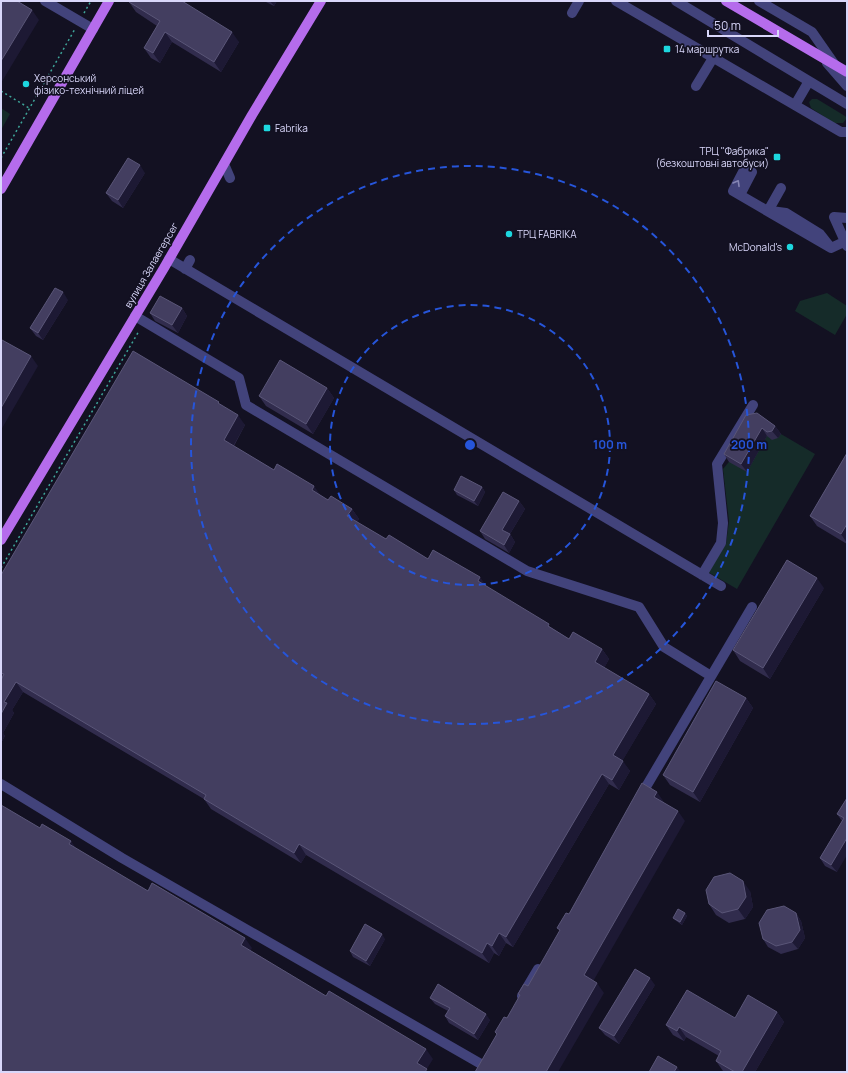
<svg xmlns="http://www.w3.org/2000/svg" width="848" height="1073" font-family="Manrope,sans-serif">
<rect width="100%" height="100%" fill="#131122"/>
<path fill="#152b29" d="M812,99h5l28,17 2,2 -4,5h-9l-23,-15 -2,-6z
M1,108l9,6 -9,16z
M827,293l20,13v8l-12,21 -40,-24 5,-10z
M763,421l18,13 34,20 -78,135 -29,-17 18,-28 3,-23 -6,-52z"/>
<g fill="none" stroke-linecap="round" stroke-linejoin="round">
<path stroke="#3ea69a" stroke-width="1.5" stroke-dasharray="2 3" stroke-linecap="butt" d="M84,13l7,-12
M1,91l28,17
M1,158l74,-129
M1,568l138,-237"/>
<path stroke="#42437b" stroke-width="10" d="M45,1l48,28
M616,1l225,131h6
M676,1l171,103
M759,1l53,31 23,33
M572,13l7,-12
M827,63l20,23
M696,86l17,-28
M795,105l14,-24
M224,164l6,14
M745,168l-12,23 98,57
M740,195l12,-23
M768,211l13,-23
M771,211l15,2 34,21 11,14 15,-7
M834,217l13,29
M834,217l13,1
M169,259l552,327
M185,269l5,-9
M135,316l104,62 7,27 281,166 112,36 25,40 47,29
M702,575l19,-32 2,-20 -6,-59 36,-59
M1,784l121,74 359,206
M640,797l112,-190
M522,996l16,-27"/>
<path stroke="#b56cec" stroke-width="10" d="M726,1l121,71
M1,189l108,-188
M1,540l163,-272 88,-153 69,-114"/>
</g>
<path fill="#312c4d" d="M264,1h13l-3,5z
M129,2l110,40 -18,30 -49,-30 -12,21 -9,-5 -7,-10 13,-22 -21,-14z
M145,173l-22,35 -11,-7 -6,-8z
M68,300l-25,40 -7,-4 -6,-8z
M182,308l5,8 -9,17 -23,-12 -5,-8z
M327,388l7,10 -21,36 -47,-28 -7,-10z
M221,405l24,20 -11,21 40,24 54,30 24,9 7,10 -2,3 29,17 100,47 66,42 17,11 33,10 7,10 -5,9 45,26 7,10 -34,57 8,10 -11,19 -10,-6 -96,163 -7,-4 -7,13 -5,-3 -5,10 -183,-108 -5,8 -90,-54 -7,-10 -181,-107 -11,18 2,3 -11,20 2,3 -4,7 1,-64 -1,-1v-103z
M757,413l18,13 6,8 -3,4 -6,2 -5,-4 -20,36 -18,-10 -5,-8z
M847,453v91l-30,-18 -7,-10z
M482,487l3,5 -7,14 -21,-11 -3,-5z
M519,501l6,8 -15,25 5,8 -6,11 -24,-14 -5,-8z
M824,588l-54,91 -30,-18 -7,-11z
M746,698l7,10 -53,94 -30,-17 -7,-10z
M847,798l-10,74 -12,-6 -5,-8 22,-37 -5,-7z
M750,891l3,16 -8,12 -16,4 -13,-8 -7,-11z
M685,913l2,3 -5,9 -7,-5 -2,-2z
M796,913l5,8 4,17 -7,11 -17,5 -13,-7 -5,-8z
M385,939l-15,27 -17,-9 -3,-6z
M655,985l-36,59 -14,-9 -6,-7z
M430,998l60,22 -12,20 -29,-17 -4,-7 3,-5 -13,-7z
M777,1012l7,10 -29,50h-30l-2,-1 -7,-10 3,-5 -33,-19 -2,4 -11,-6 -7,-10 69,-7z"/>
<path fill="#1d1934" d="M270,1h7l-3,5z
M32,10l7,10 -38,63v-22z
M165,32l7,10 -12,21 -7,-10z
M232,32l7,10 -18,30 -7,-10z
M140,165l5,8 -22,35 -5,-8z
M63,292l5,8 -25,40 -5,-7z
M182,308l5,8 -9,17 -6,-8z
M31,356l7,10 -37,64v-22z
M327,388l7,10 -21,36 -7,-10z
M238,415l7,10 -14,25 -7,-10z
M775,426l6,8 -3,4 -6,-7z
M762,428l5,8 -20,36 -6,-8z
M314,486l7,10 -9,-6z
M482,487l3,5 -7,14 -4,-5z
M519,501l6,8 -17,28 -6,-7z
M352,509l7,10 -4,7 -8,-10z
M847,524v19l-6,-9z
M510,534l5,8 -6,11 -5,-8z
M480,577l7,10 -9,-6z
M817,578l7,10 -54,91 -7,-11z
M602,649l7,10 -7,13 -7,-10z
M16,682l7,10 -11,18 2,3 -11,20 2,3 -4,7v-29l3,-12z
M649,694l7,10 -36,61 -7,-10z
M746,698l7,10 -53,94 -7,-10z
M623,761l7,10 -11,19 -7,-10z
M602,774l7,10 -96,163 -7,-10z
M657,792l7,10 -3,5 -7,-10z
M678,811l7,10 -94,164 -7,-10z
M847,838v17l-10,17 -6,-7z
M71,841l7,10 -9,-7z
M299,844l7,11 -5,8 -7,-10z
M743,881l7,10 3,16 -8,12 -7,-10z
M685,913l2,3 -5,9 -2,-3z
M796,913l5,8 4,17 -7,11 -6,-7z
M499,933l7,10 -7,13 -7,-10z
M382,934l3,5 -15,27 -4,-5z
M245,938l7,10 -4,7 -7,-10z
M487,943l7,10 -5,10 -7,-10z
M650,978l5,7 -36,59 -5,-8z
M597,983l7,10 -46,79h-12z
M777,1012l7,10 -29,50h-13z
M486,1014l4,6 -12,20 -4,-6z
M679,1027l7,10 -2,4 -7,-10z
M426,1049l7,10 -8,13 -8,-9z
M677,1067l4,5h-7z"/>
<path fill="#433e60" stroke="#5a5678" d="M1,1h16l15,9 -31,51z
M129,1h53l50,31 -18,30 -49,-30 -12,21 -9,-5 16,-27 -31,-19z
M128,158l12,7 -22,35 -12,-7z
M55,288l8,4 -25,41 -8,-5z
M160,296l22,12 -10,17 -22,-12z
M2,340l29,16 -30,52v-67z
M133,351l86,51 -1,1 20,12 -14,25 50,30 3,-6 37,22 -2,4 16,10 3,-4 21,13 -5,7 39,23 3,-4 39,24 5,-9 47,27 -2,4 71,43 -1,2 21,13 4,-7 29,17 -7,13 54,32 -36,61 10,6 -11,19 -10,-6 -96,163 -7,-4 -7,13 -5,-3 -5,10 -183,-109 -5,9 -90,-54 2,-4 -190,-113 -12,20 3,1 -6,11v-34l3,-6 -3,-1v-98z
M280,360l47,28 -21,36 -47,-28z
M757,413l18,13 -3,5 -5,1 -5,-4 -21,36 -17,-10 22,-39z
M847,453v71l-6,10 -31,-18z
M461,476l21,11 -8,14 -20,-11z
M503,492l16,9 -17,29 8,4 -6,11 -24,-14z
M787,560l30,18 -54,90 -30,-18z
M716,681l30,17 -53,94 -30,-17z
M642,783l15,9 -3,5 24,14 -94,164 13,8 -51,89h-71l22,-38 -2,-2 9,-15 3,1 13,-23 -2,-1 6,-10 4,2 32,-56 -3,-2 9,-15 3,1z
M847,798v40l-16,27 -11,-7 24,-40 -7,-4z
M1,805l39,23 2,-4 29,17 -2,3 79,47 4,-8 93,55 -4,7 85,51 3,-5 97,58 -9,14 10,6 -2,3h-424z
M730,873l13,8 3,16 -8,12 -16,4 -13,-9 -3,-14 8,-13z
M784,906l12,7 4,17 -8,12 -16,4 -13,-7 -4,-16 8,-13z
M678,909l7,4 -5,9 -7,-4z
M365,924l17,10 -16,27 -16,-10z
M635,969l15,9 -36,58 -15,-8z
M438,984l48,30 -12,20 -29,-18 5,-8 -20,-10z
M687,990l48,28 13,-23 29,17 -35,60h-7l-19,-11 5,-10 -42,-24 -2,4 -11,-6z
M658,1056l19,11 -3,5h-25z"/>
<defs><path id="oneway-chevron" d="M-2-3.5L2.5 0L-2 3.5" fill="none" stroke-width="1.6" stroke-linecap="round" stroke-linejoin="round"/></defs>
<use stroke="#8686b4" href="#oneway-chevron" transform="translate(737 183) rotate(-60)"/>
<g fill="none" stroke="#2655da" stroke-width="2" stroke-dasharray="7 5">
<circle cx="470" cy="445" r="140"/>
<circle cx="470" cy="445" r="279"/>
</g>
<g fill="#1dd7df" stroke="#131122" stroke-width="1.5">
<rect x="663" y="45" width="8" height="8" rx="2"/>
<circle cx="26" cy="84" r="4"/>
<rect x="263" y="124" width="8" height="8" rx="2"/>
<rect x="773" y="153" width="8" height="8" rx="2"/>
<circle cx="509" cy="234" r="4"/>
<circle cx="790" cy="247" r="4"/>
</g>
<g text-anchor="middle" stroke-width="3.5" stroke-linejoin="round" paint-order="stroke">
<g font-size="10" fill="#d9d7fa" stroke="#131122" text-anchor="start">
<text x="675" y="53">14 маршрутка</text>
<text x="34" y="82">Херсонський<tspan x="34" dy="12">фізико-технічний ліцей</tspan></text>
<text x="275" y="132">Fabrika</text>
<text x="769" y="155" text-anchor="end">ТРЦ "Фабрика"<tspan x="769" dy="12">(безкоштовні автобуси)</tspan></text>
<text x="517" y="238">ТРЦ FABRIKA</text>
<text x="782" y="251" text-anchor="end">McDonald's</text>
</g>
<g font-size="10" fill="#d9d7fa" stroke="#131122">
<text transform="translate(151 265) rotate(-60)" y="4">вулиця Залаегерсег</text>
</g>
</g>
<circle cx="470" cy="445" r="6" fill="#2655da" stroke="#131122" stroke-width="2"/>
<g font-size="12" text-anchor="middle" font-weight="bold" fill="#2655da" stroke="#131122" stroke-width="3.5" stroke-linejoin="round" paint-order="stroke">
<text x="610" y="449">100 m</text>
<text x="749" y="449">200 m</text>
</g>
<rect width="848" height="1073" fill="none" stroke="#d9d7fa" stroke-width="4"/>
<path d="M708 30v6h70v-6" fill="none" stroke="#d9d7fa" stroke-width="2"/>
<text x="714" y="30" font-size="12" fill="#d9d7fa" stroke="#131122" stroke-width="3" paint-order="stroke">50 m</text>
</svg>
